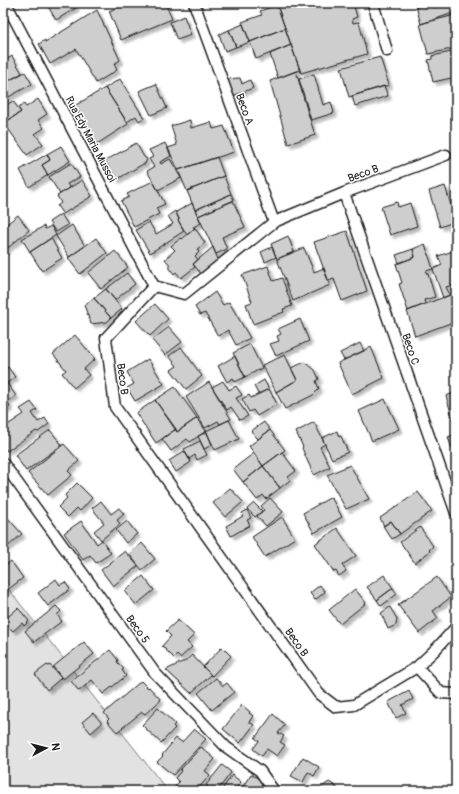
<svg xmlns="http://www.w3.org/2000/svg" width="459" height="794" font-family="Pangolin,sans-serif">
<defs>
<filter id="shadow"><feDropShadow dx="3.5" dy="3.5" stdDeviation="1" flood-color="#0004"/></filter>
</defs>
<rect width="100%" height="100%" fill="#fff"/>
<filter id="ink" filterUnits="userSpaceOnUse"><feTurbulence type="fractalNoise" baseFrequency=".025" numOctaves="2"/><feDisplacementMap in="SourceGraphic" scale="8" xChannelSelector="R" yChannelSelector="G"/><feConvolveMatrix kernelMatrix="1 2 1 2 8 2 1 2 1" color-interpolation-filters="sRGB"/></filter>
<g filter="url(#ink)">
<path fill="#e2e2e2" stroke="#7f7f7f" d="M3,582l165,209h-165z"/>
<path fill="#cecece" stroke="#1c1c1c" filter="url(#shadow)" d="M46,3h27l3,5 -20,12z
M129,3h36l7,16 -51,21 -12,-29z
M284,3h69l4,14 -5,2 1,4 6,-1 8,32 -66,19 -24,-68z
M415,3h41v9l-35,12z
M277,5l8,23 -35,14 -8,-20 20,-7 -2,-4z
M97,10l23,50 -6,4 3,6 -21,13 -20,-34 -26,15 -11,-20 6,-4v2z
M455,15l1,1v32l-28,6 -8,-30z
M184,16l7,19 -14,5 -7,-18z
M243,24l7,18 -14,5 -7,-17z
M285,28l6,17 -35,14 -6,-17z
M229,30l7,17 -11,4 -6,-17z
M291,45l9,25 -22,8 -8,-24z
M456,51v26l-23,5 -5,-22 4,-1v-3z
M12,56l10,17 -19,11v-22z
M380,57l9,28 -40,12 -8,-29z
M296,71l11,39 8,25 -27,9 -18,-63z
M25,72l7,12 -29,16v-16z
M314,74l9,31 8,-3 3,11 -23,7 -12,-41z
M240,78l2,6 8,-4 3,8 -20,8 -7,-17z
M120,79l24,39 -5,3 -3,-5 -9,6 -22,-34z
M156,84l11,24 -16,7 -12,-24z
M384,86l4,10 -33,10 -3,-10z
M105,88l23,36 -31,20 -23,-38z
M38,99l9,15 -9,6 6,8 -9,6 8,10 -16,11 -23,-32 17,-11 -3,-4 6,-4 2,3z
M13,101l8,11 -17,11 -1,-16z
M190,120l1,8 20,-6 2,7 11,-3 10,26 -56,18 -10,-22 9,-3 -6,-19z
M136,143l8,14 3,2 -2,5h-2l-27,16 -11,-19z
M165,143l6,13 -11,6 1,2 9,-5 11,19 -23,12 -11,-19 7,-4 -5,-8 4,-2 -4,-7z
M61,146l9,15 -22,14 -6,-10 8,-5 -3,-6z
M47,154l3,6 -8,5 6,10 -19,12 -9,-17z
M217,157l7,19 -37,15 -9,-21z
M71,163l9,14 -13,7 3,4 -10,6 -11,-17z
M224,176l7,18 -36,16 -8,-19z
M82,180l10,16 -29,18 -6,-8 4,-3 -4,-7z
M153,181l12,23 -9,4 3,6 -25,13 -13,-26 8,-4 -2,-3z
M445,186l11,35 -16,6 -11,-36z
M231,194l3,6 -36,16 -3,-6z
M233,201l12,26 -23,10 5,12 -11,5 -18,-38z
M397,202l1,5 12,-4 7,23 -27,9 -9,-28z
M192,203l9,20 -8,4 2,1 -8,7 -9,-15 1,-1 -3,-7z
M175,211l4,8 -1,1 6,11 -34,22 -14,-23 13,-8 7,12 17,-10 -5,-8z
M61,214l7,11 -12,7 -7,-10z
M18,215l11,15 -26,22v-25z
M72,225l13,21 -16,11 -13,-21z
M44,226l1,3 6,-3 5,9 -26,17 -8,-13z
M195,228l10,15 -8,6 2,3 -4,4 3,4 -5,4 2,3 -14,11 -5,-6 -2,2 -6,-8 2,-1 -5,-6 10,-9 -4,-4 10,-8 1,1z
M347,231l20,60 -25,10 -8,-22 -6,2 -14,-39z
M288,236l6,16 -17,7 -6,-15z
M51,238l11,20 -20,13 -12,-19z
M96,238l11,15 -27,21 -12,-16z
M425,244l8,25 -7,2 1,3h1l7,23 -11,3 1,4 -17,7 -9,-27 3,-1 -6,-19 19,-7 -2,-8z
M213,247l6,15 -17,13 -9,-11z
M272,247l4,10 -11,5 -4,-10z
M304,248l10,24 10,-4 6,17 -37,16 -16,-42z
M413,249l2,8 -16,6 -3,-8z
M456,250v34l-10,3 4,8 -7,3 -10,-29 9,-4 -4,-9z
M115,251l13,16 -27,22 -13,-16z
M268,266l5,15 9,-3 10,28 -9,3 1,3 -31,12 -7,-20 6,-2 -10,-27z
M127,273l8,11 -20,16 -9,-11z
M106,289l16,20 -11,9 -17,-20z
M215,292l8,13 6,-3 21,36 -14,7 -8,-15 -10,6 -13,-23 -5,2 -5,-8z
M455,293l1,28 -41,15 -8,-25z
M94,298l17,20 -4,4 -16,2 -7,-19z
M155,304l13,15 -18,17 -14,-15z
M300,319l9,22 -33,15 -6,-12 9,-3 -2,-5 4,-2 -3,-5z
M169,327l13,15 -17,13 -13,-15z
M75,335l20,24 -11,10 5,6 -15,13 -12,-15 4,-3 -13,-16z
M360,343l4,8 -20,9 -4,-7z
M250,344l12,24 -17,9 -12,-24z
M181,347l21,29 -16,13 -15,-19 6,-4 -8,-10z
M371,347l13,31 -32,16 -14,-31z
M285,355l12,25 -21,12 -14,-27z
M235,356l10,21 -10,5 -2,-4 -6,4 -9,-16z
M148,359l16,25 -29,17 -8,-13 7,-4 -7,-12z
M305,362l10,8 4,9 -3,2 3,8 -6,6 -28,14 -9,-17 21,-12 -6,-12z
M8,367l7,10 -8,6 9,13 -9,6 3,5 -7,4v-40z
M264,380l5,9 -11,5 -4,-8z
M223,381l6,9 7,-4 6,9 -6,3 12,18 -8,4 -9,-13 -4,3 -15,-23z
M209,382l22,37 -11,5 -2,-3 -13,7 -19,-31z
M175,387l22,31 -20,14 -22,-32z
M269,389l8,15 -20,12 -4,-6 -4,2 -7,-13 7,-4 2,3z
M456,392v37l-10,-33z
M385,399l14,30 -27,12 -13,-30z
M155,400l21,29 -20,14 -20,-30z
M31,402l6,8 -5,3 6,9 7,-4 4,6 -11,8 -2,-1 -29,20 -4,-5v-18l21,-14 -4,-5z
M197,418l9,13 -16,11 -3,-3 -16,12 -9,-12 14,-10 1,3z
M229,420l10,19 -24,11 -9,-19z
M264,422l6,8 -12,9 -7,-8z
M314,422l11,22 -5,3 10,20 -16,8 -7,-15 -5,-12 1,-1 -7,-15z
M50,430l12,15 -36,26 -11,-16z
M270,430l15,20 -22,16 -14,-20z
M337,431l2,6 2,-1 7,16 -16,7 -10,-21z
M207,432l5,13 -8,4 -6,-13z
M456,434v14l-4,1 -4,-12z
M200,441l7,14 -10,5 -2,-5 -6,4 -5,-10z
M64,444l15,17 -11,10 4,4 -24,20 -20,-22z
M184,451l7,11 -15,10 -7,-11z
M282,452l14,19 -8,6 2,3 -10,8 -17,-22z
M254,453l9,13 -20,16 -10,-13z
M350,465l19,34 -23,10 -19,-34z
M263,466l17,22 -14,11 -3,-4 -6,5 -14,-18z
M77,483l15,15 -12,13 -3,-3 -9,9 -10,-10 9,-9 -2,-3z
M230,488l13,14 -18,15 -12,-14z
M418,492l14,19 -32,23 -9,-13 -7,5 -4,-8z
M331,497l11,20 -28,16 -11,-20z
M270,498l13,14 -17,14 -9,-10 7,-6 -3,-4z
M101,501l10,13 8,-6 5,6 -7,6 3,4 -19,16 -7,-9 10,-8 -12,-15z
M254,503l8,8 -7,6 -8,-8z
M247,510l4,8 -4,2 3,5 -19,11 -5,-10 17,-10 -1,-3z
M6,516l16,18 -16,14 -3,-4v-26z
M282,517l13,21 -30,19 -13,-20z
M81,521l16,23 5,-4 9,13 -15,10 -6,-8 -7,5 -19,-27z
M127,521l10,13 -11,9 -10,-13z
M391,521l9,13 -8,5 -9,-13z
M420,527l13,19 -4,4 1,1 -15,12 -15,-21z
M337,528l19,28 -14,9 4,6 -7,5 -3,-5 -2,1 -19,-28z
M142,543l13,16 -13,11 -13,-16z
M125,551l13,15 -25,20 -12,-16z
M11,561l12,17 -17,13 -3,-4v-12l3,-2 -3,-4v-2z
M384,575l9,13 -16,12 -10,-13z
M143,576l11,14 -18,15 -11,-14z
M437,577l14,20 -18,14 5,7 -19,15 -21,-28z
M56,579l4,6 5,-3 5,7 -22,17 -10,-13z
M320,585l5,7 -10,8 -5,-7z
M393,588l4,6 -16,12 -4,-6z
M355,589l11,14 -26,21 -11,-14z
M56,606l5,5 -4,4 5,6 -28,21 -9,-11z
M390,607l7,12 -1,6 -8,4 -7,-16z
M18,608l11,13 -5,5 -2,-3 -9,8 -10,-10z
M178,620l16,15 -7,7 5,5 -12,11 -3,-3 -3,3 -12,-12 9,-10 -5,-5z
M84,642l10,12 -31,25 -10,-12z
M222,647l9,9 -19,20 -9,-9z
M110,650l8,10 -1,2 7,7 -2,1 4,6 -23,18 -11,-14 -13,11 -8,-10z
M192,655l19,20 -20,18 -25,-23 16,-8h2z
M47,665l1,1 2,-1 11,13 -14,12 -12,-16z
M216,678l7,8 4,-3 7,9 -22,18 -14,-17z
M141,681l7,7 1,-1 12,13 -16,14 -3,-2 -25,20 -10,-11 2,-2 -5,-6z
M409,691l4,8 -11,6 4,8 -10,5 -8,-16z
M242,705l8,7 -1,1 4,3 -4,6 5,3 -14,18 -17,-14z
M158,708l17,16 -2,2 2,2 -14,15 -19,-18z
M93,713l9,10 -11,10 -9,-11z
M273,714l12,11 -7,8 6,3 -4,6 5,3 -8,11 -10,-7 -5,7 -9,-7 6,-8 -4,-3z
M194,729l12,10 -33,36 -16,-13 6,-6 -1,-1 14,-17 6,4z
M201,747l14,12 -10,12 5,4 -14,16h-8l-2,-2 -3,2h-6l-3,-3 5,-6 -4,-4 6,-7 -1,-1z
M303,757l16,10 -5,9 -6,-4 -5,10 -12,-6z
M222,765l9,7 -1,2 -13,17h-11l2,-4 -2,-2z
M251,774l13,8 -6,9h-8l-7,-5z
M232,775l9,7 -7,9h-13z
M329,782l8,5 -4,4h-17z"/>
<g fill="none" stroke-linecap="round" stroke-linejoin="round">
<defs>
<path id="lane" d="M6,3l148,283
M194,3l80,219
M373,3l14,48
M344,193l112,320
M154,286l-48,52 9,69 204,287 17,13 18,-2 63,-38
M154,286l30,8 90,-72 70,-29 102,-38
M3,463l152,210 71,74 34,24 14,20
M456,627l-20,22 -19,18 24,26 15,1"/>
</defs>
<use href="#lane" stroke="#1c1c1c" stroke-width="13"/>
<use href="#lane" stroke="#fff" stroke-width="10"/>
</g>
</g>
<g text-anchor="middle" stroke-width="3" stroke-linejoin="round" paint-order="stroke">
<g font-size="11" fill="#1c1c1c" stroke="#fff">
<text transform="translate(245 109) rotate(70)" y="4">Beco A</text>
<text transform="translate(91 139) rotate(62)" y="4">Rua Edy Maria Mussoi</text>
<text transform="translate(363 173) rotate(-20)" y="4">Beco B</text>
<text transform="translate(411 349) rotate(71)" y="4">Beco C</text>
<text transform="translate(123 379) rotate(83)" y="4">Beco B</text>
<text transform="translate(138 629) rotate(54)" y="4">Beco 5</text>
<text transform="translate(297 642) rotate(55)" y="4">Beco B</text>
</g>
</g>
<rect width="459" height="794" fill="none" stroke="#fff" stroke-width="16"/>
<rect x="8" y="8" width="443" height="778" fill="none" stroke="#1c1c1c" stroke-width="1.5" filter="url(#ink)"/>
<g transform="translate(46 748) rotate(83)" stroke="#ffffff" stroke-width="3" paint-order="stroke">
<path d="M0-3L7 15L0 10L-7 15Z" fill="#1c1c1c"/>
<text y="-6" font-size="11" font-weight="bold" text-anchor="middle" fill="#1c1c1c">N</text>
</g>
</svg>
